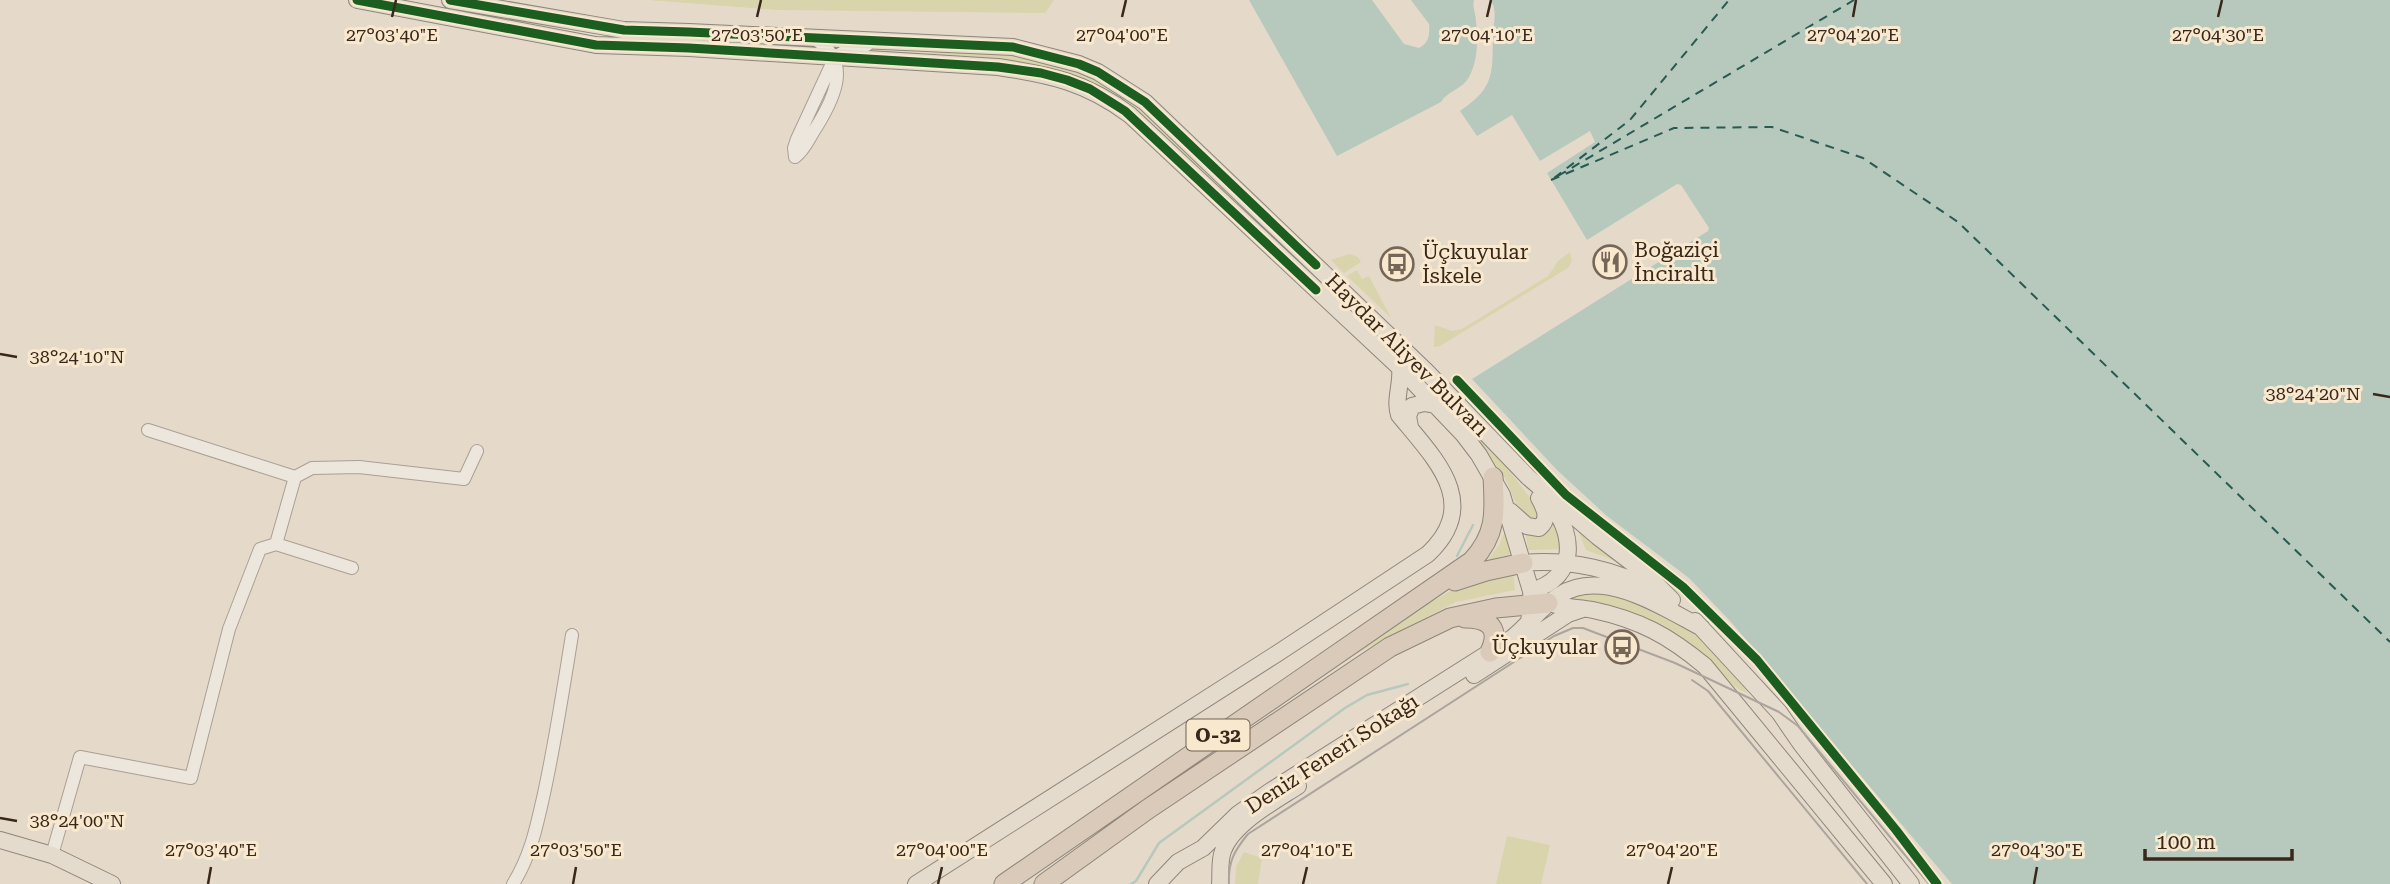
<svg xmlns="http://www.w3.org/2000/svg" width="2390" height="884" font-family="'Roboto Serif',serif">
<rect width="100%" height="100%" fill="#e5daca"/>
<path fill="#d9d4ab" d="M647,0h407l-9,13 -267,-3z
M858,49l72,4 24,-4 60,4 81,23 32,19 184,172 -2,9 -217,-191 -39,-16 -33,-6 -169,-9z
M1570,252l2,9 -4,7 -128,78 -6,1 1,-22 17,6 10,-2 86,-53 10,-15z
M1349,254l9,3 3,5 -17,11 -13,-13z
M1357,270l5,9 7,-3 22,42 -44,-42z
M1323,279l131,128 53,61 34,44 -2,10 -14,3 -20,-47 -39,-48 -143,-144z
M1511,441l51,53 35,31 58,41 47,40 54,56 179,222h-3c-70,-86 -135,-180 -216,-258 -32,-31 -68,-56 -103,-84 -36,-29 -70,-60 -103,-92z
M1552,516l15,33 -39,1 -2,-15 19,-5z
M1506,529l10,24 -29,8 12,-16z
M1578,530l38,31 -30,-11z
M1513,572l2,18 -59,12 -120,62 28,-24 92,-52z
M1601,590l29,6 63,34 33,32 22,31c-18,-5 -26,-22 -40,-35 -37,-35 -87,-55 -138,-59l13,-6z
M1507,836l43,9 -9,39h-45z
M1244,852l18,6 -4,26h-23l1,-17z"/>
<path fill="#b6c9bc" d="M1249,0h123l32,44 15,4c10,-5 11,-14 10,-24l-18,-24h63c-2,8 2,13 2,22 2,17 2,39 -7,55 -6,12 -22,14 -28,25l-104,54z
M1491,0h899v884h-438l-221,-262 -42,-44 -82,-62 -49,-45 -86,-92 236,-148 1,-3 -28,-43 -4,-1 -90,56 -40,-67 48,-31 -5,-11 -50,30 -28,-46 -35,21 -17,-25c36,-24 32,-39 33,-78 1,-12 4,-22 -2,-33z"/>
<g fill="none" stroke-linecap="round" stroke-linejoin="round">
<path stroke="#b6c9bc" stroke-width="2.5" d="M1457,556l16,-31
M1131,884l5,-3 23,-38 186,-135 22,-13 41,-11"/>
<path stroke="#295a52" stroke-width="2" stroke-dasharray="9 7" stroke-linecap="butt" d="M1558,176l296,-176
M1554,178l76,-58 99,-120
M1551,180l123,-52 98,-1 91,31 95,64 432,420"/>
<defs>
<path id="minor" d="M813,38c39,22 23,57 4,88 -7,10 -12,24 -22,31l-1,-9 3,-9 38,-82 17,-10 15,-2
M148,430l147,47
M276,544l76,24
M52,855l28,-98 111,21 38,-149 31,-80 16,-5 19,-67 17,-9 47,-1 105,12 13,-28
M513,884c17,-27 23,-55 30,-86 12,-54 20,-108 29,-163"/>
<path id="major" d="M357,0l239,45 93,3 309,19c53,8 88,15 132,48l270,253 63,66 16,21 23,40 29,96 1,13 -3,17
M450,0l174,30 65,2 324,15 66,17 19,8 47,30 281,269 102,106 70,60 46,35 28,28
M1410,427l-2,-11 4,-10 12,-3 11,2
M1510,511l17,15 12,2c11,-9 6,-19 0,-30
M1523,563c46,-4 95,6 135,30
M1531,591c48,-14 44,-57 17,-91
M1545,601c13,7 33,6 48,9 47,10 76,26 112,56l179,218
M1695,621l84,91 22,32 110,140
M1474,675l94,-61 15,-5
M0,840l52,15 60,29
M916,884l362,-231 150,-99c54,-51 7,-95 -29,-139 -5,-15 3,-31 1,-47
M1157,884l21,-22 25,-14 35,-34 31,-22 243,-154c17,-13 29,-32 48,-43 43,-28 104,13 142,33
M1220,884c1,-11 -1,-23 3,-33 9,-27 52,-50 75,-65"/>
<path id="highway" d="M1455,581l31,-10 37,-8
M1465,618c24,0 36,10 25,34
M1004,884l468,-323c25,-27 23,-49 21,-84
M1044,884l104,-75 242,-162 60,-29 46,-10 52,-5"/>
</defs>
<use href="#minor" stroke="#aa9f94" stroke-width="14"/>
<use href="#major" stroke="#8f857a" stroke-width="18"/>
<use href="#highway" stroke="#8f857a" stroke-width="21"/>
<use href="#minor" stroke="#ede6dd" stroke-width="12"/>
<use href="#major" stroke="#e5dbcd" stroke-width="16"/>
<use href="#highway" stroke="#d9caba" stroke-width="19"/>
<path stroke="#aca59d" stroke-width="2" d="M1692,680l16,11 159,193
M1229,884c-1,-22 5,-33 19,-50l306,-198 19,-8h10l92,35 104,49 19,14 131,158"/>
<defs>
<path id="cycleway" d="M357,0l239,45 93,3 309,19 43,6 26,7 23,9 35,22 191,179
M450,0l174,30 65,2 324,15 66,17 19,8 47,30 171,163
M1457,380l109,115 117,92 74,73 139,170 41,54"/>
</defs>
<use href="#cycleway" stroke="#f8e8ce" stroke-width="13"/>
<use href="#cycleway" stroke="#1b5e20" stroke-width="9"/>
</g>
<path fill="none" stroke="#39271b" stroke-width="2.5" d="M392,17l4,-17M757,17l4,-17M1122,17l4,-17M1487,17l4,-17M1853,17l3,-17M2218,17l4,-17M0,354l17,3M2373,394l17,3M0,818l17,3M208,884l3,-17M573,884l3,-17M938,884l4,-17M1303,884l4,-17M1668,884l4,-17M2034,884l3,-17"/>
<defs>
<symbol id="restaurant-ring" viewBox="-11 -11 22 22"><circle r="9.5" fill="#f8e8ce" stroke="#756658" stroke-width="1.5"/><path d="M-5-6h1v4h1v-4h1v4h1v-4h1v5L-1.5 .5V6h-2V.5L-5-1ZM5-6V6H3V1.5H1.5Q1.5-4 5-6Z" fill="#756658"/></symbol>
<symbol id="bus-ring" viewBox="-11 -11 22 22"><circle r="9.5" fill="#f8e8ce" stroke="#756658" stroke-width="1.5"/><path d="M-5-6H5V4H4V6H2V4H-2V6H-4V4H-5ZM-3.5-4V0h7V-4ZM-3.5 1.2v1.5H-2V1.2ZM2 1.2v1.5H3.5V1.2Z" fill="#756658"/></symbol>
</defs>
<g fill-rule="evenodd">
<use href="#restaurant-ring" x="1591" y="243" width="38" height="38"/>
<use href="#bus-ring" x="1378" y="245" width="38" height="38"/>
<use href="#bus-ring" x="1603" y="628" width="38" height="38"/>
</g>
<g text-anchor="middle" stroke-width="6" stroke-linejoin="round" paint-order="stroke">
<rect fill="#f8e8ce" stroke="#726151" stroke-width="2" x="1186.5" y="719.5" width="63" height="31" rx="5"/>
<g font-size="19" font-weight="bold" fill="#39271b">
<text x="1218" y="742">O-32</text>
</g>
<g font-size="21" fill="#39271b" stroke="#f8e8ce" text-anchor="start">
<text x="1634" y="257">Boğaziçi<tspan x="1634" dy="24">İnciraltı</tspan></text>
<text x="1422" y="259">Üçkuyular<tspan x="1422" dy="24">İskele</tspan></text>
<text x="1598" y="654" text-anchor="end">Üçkuyular</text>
</g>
<g font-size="21" fill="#39271b" stroke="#f8e8ce">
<text transform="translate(1407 355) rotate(45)" y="7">Haydar Aliyev Bulvarı</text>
<text transform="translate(1332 754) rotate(-33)" y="7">Deniz Feneri Sokağı</text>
</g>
</g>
<g font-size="18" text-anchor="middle" fill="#39271b" stroke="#f8e8ce" stroke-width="6" stroke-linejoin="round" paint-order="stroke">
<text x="392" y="41">27°03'40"E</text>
<text x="757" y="41">27°03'50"E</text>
<text x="1122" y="41">27°04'00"E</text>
<text x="1487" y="41">27°04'10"E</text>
<text x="1853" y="41">27°04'20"E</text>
<text x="2218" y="41">27°04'30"E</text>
<text x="77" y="363">38°24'10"N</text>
<text x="2313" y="400">38°24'20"N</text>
<text x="77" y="827">38°24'00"N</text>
<text x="211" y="856">27°03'40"E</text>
<text x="576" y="856">27°03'50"E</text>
<text x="942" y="856">27°04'00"E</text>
<text x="1307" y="856">27°04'10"E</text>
<text x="1672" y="856">27°04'20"E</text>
<text x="2037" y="856">27°04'30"E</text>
</g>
<path d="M2145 849v10h147v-10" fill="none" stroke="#39271b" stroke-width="3.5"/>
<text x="2156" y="849" font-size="21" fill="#39271b" stroke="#f8e8ce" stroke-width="5" paint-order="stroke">100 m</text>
</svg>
